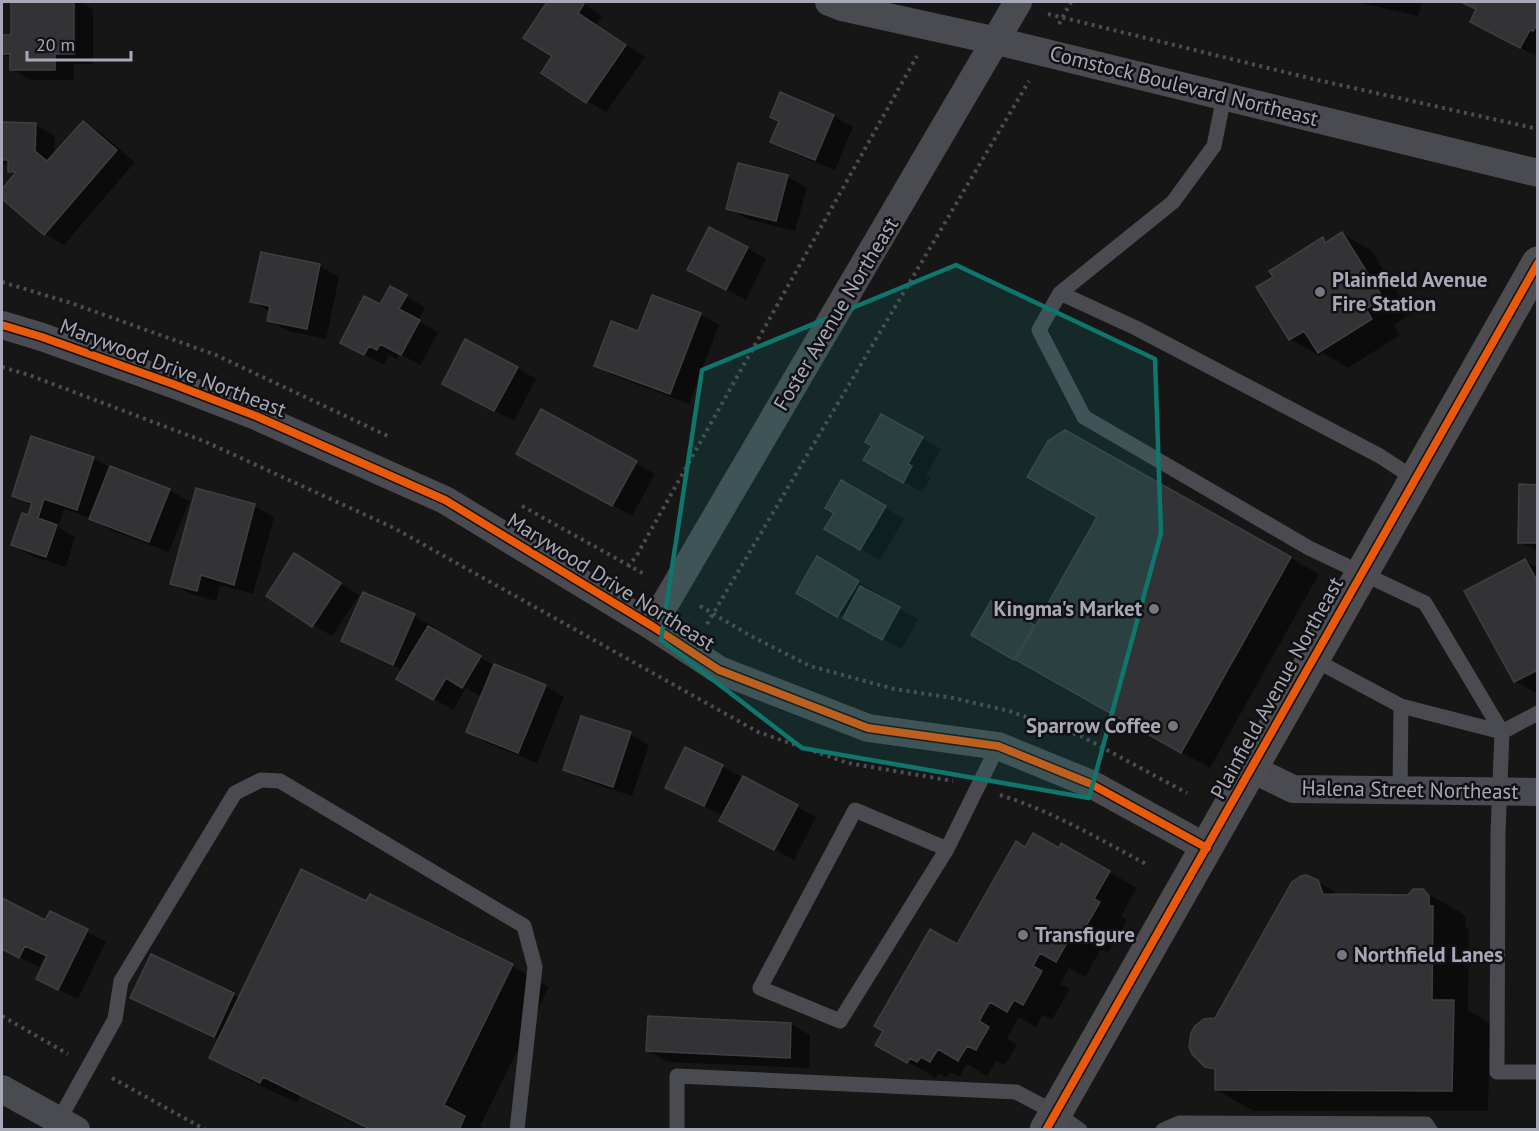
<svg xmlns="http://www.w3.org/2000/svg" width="1539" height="1131" font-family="'PT Sans',sans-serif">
<rect width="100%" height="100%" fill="#161617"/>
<path fill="#0007" d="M12,2h67l14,7v55h-19v16h-43l-20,-11v-10l-9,-6v-17h10z
M549,2h32l21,14 -6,9 49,32 -39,55 -19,-11 -33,-45 -29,-19z
M1356,2h66l-4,14z
M1462,2h76v55l-47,-24 -13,-23z
M833,116l20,11 -18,43 -44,-18 -19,-11z
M83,122l19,12 33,28 -71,83 -19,-11 -43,-37v-5l13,-17 -6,-4v-5l-7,-4v-39l34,2 19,11 -1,20z
M788,177l19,11 -12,43 -48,-12 -19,-11z
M1342,234l29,16 40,64 -17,11 6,10 -52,33 -25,-15 -4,3 -29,-17 -32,-52 17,-10 48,-38 5,4z
M747,248l19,11 -20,41 -38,-20z
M262,254l58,12 19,11 -13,62 -38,-8 -20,-11 2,-8 -18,-11z
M390,288l35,19 -7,14 20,11 -17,33 -22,-11 -2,5 -8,-4 -5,10 -23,-12z
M700,314l19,11 -30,79 -74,-28 -19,-11 43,-32z
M517,368l19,11 -22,42 -51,-26z
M542,411l113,63 -23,42 -94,-52z
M882,416l59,33 -15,27 5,2 -9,14 -57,-32 9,-15z
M1065,432l254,142 -109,194 -237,-133 19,-32 44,25 63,-111z
M93,458l18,10 58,22 20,11 -20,51 -59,-22 -19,-12 -27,-9 -6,18 17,10 -9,30 -34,-11 -19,-11 16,-28 4,-11 -19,-11z
M841,482l63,37 -24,41 -54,-31 10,-16z
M1538,486v66l-18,-10z
M197,490l58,16 19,11 -21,77 -33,-9 -4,16 -25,-7 -19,-11z
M817,558l60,35 -2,3 43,23 -16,30 -104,-57z
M1525,561l13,7v126l-23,-13z
M314,566l45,29 -27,41 -19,-11z
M364,594l50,22 20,11 -2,3 63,36 50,20 19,11 -27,66 -50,-20 -19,-11 14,-35 -16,-9 -13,22 -54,-32 4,-8 -41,-18 -19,-11z
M630,734l19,11 -17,51 -48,-16 -19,-11z
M685,749l38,18 93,50 -22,43 -54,-29 -17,-15 -56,-28z
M1062,845l75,43 -16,28 6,4 -19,33 -7,-4 -16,28 -16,-9 -9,16 10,5 -18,31 -9,-5 -7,12 -17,-10 -12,21 10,7 -12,20 -9,-4 -9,15 -20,-12 -8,13 -9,-5 -4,5 -7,-4 -3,5 -59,-34 80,-98 69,-97 34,1z
M1313,879l29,17h67l14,-5 37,21 6,6 -1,9 4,2 -1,81 22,13 -2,88h-235l-36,-21v-18l-11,-6 10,-47z
M371,896l141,70 37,21 -69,139 6,4h-118l-68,-34 -3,7 -50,-24 -36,-21 8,-18 -87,-43 101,-2 7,3 127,-95z
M2,900l44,21 5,-8 55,29 -28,57 -21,-10 -9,-32 -3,-1 -6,11 -37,-18z
M649,1018l142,6 19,11 -1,33 -142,-6 -19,-12z"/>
<path fill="#333335" stroke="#3f3f43" stroke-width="1.5" d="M11,2h63v52h-19v16h-45v-16h-8v-19h9z
M547,2h34l3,2 -6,9 48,32 -40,58 -45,-30 11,-17 -29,-18z
M1461,2h77v21l-5,8 -3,-1 -10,18 -50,-26 6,-13z
M780,92l54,23 -19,45 -45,-18 9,-21 -9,-4z
M83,121l34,29 -73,85 -42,-36v-10l14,-17h-8v-12h-6v-38l34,1 -1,28 12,10z
M738,163l50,12 -12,46 -50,-12z
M709,227l39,20 -22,43 -39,-20z
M1342,232l41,66 -17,11 6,10 -54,34 -14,-22 -15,9 -33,-53 17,-10 -4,-6 54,-34 2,6z
M261,252l59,12 -13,65 -40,-8 3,-15 -20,-4z
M390,286l17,9 -8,14 21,11 -19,35 -21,-11 -3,6 -8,-4 -5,9 -24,-12 24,-47 16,8z
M652,295l49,18 -31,81 -76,-28 17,-45 27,10z
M465,339l53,28 -24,44 -52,-27z
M541,409l96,52 -25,45 -96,-52z
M881,414l42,23 -15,27 4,2 -9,17 -40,-23 9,-14 -7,-4z
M1065,430l226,127 -110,196 -165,-93 81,-143 -70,-40 21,-36z
M31,436l63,21 -17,53 -33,-11 -6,19 19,7 -11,32 -35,-12 11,-32 6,2 4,-12 -20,-7z
M110,466l60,23 -21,53 -60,-23z
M841,480l45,26 -26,44 -36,-21 10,-16 -9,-5z
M1519,484l19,1v58h-20z
M196,488l59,16 -21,81 -33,-10 -4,16 -27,-7z
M294,553l47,30 -29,44 -46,-31z
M817,556l42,25 -22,36 -41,-24z
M1525,559l13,23v88l-24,12 -50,-91z
M860,586l40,21 -18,33 -39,-22z
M363,592l52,22 -22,51 -52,-24z
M991,601l43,24 -20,35 -43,-25z
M428,626l53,30 -19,32 -16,-10 -13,22 -37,-21z
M494,664l52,21 -28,68 -52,-21z
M581,716l50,16 -18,55 -50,-17z
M685,747l38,18 -19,41 -39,-18z
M743,776l55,29 -24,45 -55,-29z
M1033,833l26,15 2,-5 49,28 -16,28 6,3 -21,36 -7,-4 -16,28 -16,-9 -7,13 9,5 -19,34 -9,-5 -7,12 -17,-10 -11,19 10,6 -13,23 -9,-4 -9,15 -20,-12 -8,13 -9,-5 -4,5 -7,-4 -3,5 -32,-18 8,-14 -9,-5 56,-97 27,15 59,-103 9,6z
M301,869l65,32 4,-7 143,70 -69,141 21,11 -6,14h-87l-109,-53 -3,6 -51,-25z
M1306,875l12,5 5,14 85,1 5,-6h10l6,7v10h4l-1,94h22l-2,91 -237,-1v-21l-10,-2 -13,-13 -3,-7 2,-14 4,-7 9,-7 11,-1 77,-136 9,-6z
M2,898l43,22 5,-9 38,18 -30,61 -22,-11 11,-23 -22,-10 -6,12 -17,-9z
M151,954l83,39 -20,44 -84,-39z
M648,1016l143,7 -1,35 -144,-7z"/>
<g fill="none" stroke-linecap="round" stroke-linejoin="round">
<path stroke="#4c4c51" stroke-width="4" stroke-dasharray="3 4.5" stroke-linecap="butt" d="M1048,14l265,65 225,50
M1059,24l12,-22
M2,282l69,21 145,52 174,82
M2,367l27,8 177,67 188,86 364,204 90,31 105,18
M522,506l124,69
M628,567l9,-12 280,-499
M700,606l51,30 59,30 84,23 59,9 56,13 72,25 106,57
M707,624l322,-543
M1000,795c52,16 99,44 146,69
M2,1016l66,38
M112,1078l94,52"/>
<path stroke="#4a4b50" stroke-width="15" d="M1224,96l-10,50 -41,56 -113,91 -21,37 45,87 225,131 116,55 77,129 -101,-26 -88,-47
M1060,293l76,35 244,128 35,23
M1538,713l-36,19 -4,101 -1,239h41
M1400,790l1,-84
M947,849l-107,172 -80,-33 95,-178 92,39 51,-103
M59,1120l56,-101 6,-38 114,-188 26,-13 19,1 244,145 11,41 -18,163
M677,1130v-54l339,16 40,21 24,17
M1163,1130l16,-7 247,1 4,6"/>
<path stroke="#4a4b50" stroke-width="28" d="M829,2l13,5 155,34 541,132
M2,325l40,12 131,47 83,32 189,84 207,126 67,44 149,58 130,18 93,38 116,64
M652,626l366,-624
M1252,769l41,20 245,3
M2,1089l74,41"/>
<path stroke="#4d4d51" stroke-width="33" d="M1046,1130l492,-867"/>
<defs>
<path id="cycleway" d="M2,325l40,12 131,47 83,32 189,84 207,126 67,44 149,58 130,18 93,38 116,64
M1046,1130l492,-867"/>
</defs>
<use href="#cycleway" stroke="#111013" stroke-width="11"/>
<use href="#cycleway" stroke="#e8590c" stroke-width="8"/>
</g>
<path fill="#0f766e" fill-opacity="0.2" stroke="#0f766e" stroke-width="4.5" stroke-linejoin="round" d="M956,265l199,94 6,174 -72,265 -287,-50 -141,-108 41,-270z"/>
<g fill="#747680" stroke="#111013" stroke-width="2">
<circle cx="1320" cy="292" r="6"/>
<circle cx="1154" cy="609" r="6"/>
<circle cx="1173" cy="726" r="6"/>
<circle cx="1023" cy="935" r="6"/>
<circle cx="1342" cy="955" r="6"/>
</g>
<g text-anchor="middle" stroke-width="5" stroke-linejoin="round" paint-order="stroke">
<g font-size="21" fill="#a7a9b8" stroke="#111013">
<text transform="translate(1184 86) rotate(14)" y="7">Comstock Boulevard Northeast</text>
<text transform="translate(836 314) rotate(-59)" y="7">Foster Avenue Northeast</text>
<text transform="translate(173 368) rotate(21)" y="7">Marywood Drive Northeast</text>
<text transform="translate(611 582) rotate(32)" y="7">Marywood Drive Northeast</text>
<text transform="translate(1277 688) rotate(-61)" y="7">Plainfield Avenue Northeast</text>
<text transform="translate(1410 790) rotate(1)" y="7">Halena Street Northeast</text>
</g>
<g font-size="21" font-weight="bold" fill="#a7a9b8" stroke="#111013" text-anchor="start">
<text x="1332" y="287">Plainfield Avenue<tspan x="1332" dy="24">Fire Station</tspan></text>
<text x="1142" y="616" text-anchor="end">Kingma's Market</text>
<text x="1161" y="733" text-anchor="end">Sparrow Coffee</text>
<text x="1035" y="942">Transfigure</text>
<text x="1354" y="962">Northfield Lanes</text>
</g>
</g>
<rect width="1539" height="1131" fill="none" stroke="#a7a9b8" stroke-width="6"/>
<path d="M27 51v9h104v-9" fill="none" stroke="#a7a9b8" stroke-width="3"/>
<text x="36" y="51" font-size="18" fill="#a7a9b8" stroke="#111013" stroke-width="4.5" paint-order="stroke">20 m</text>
</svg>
